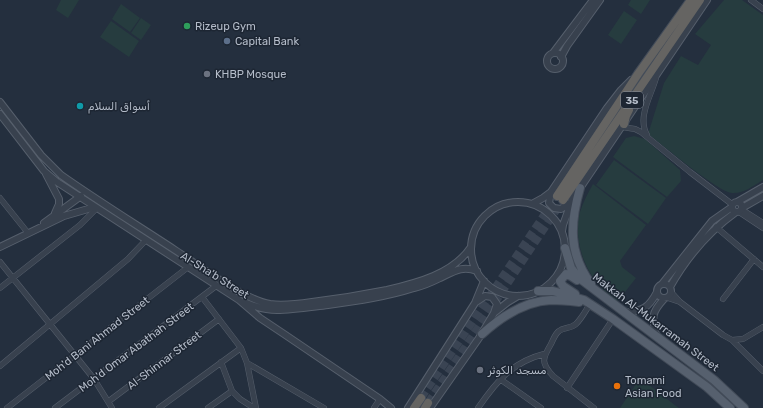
<svg xmlns="http://www.w3.org/2000/svg" width="763" height="408" font-family="Rubik,'Noto Sans Arabic',sans-serif">
<rect width="100%" height="100%" fill="#242f3e"/>
<path fill="#263c3f" d="M61,0h18l-11,18 -12,-8z
M631,0h19l-9,14 -13,-9z
M724,0h18l21,15v165c-10,6 -20,14 -31,13 -14,-1 -69,-48 -84,-59l16,-51 17,-27 17,9 13,-20 -16,-11z
M121,4l19,14 -10,14 -18,-13z
M624,11l13,9 -16,24 -13,-9z
M141,18l10,7 -10,15 -10,-7z
M111,21l28,20 -10,16 -29,-20z
M634,136l11,3 35,31 1,11 -14,16 -54,-40 13,-19z
M614,160l52,38 -18,26 -52,-39z
M593,184l53,41 -26,36 2,6 14,11 -18,23c-28,-15 -47,-57 -38,-89 3,-10 8,-19 13,-28z
M640,378l36,28 3,2h-59z"/>
<g fill="none" stroke-linecap="round" stroke-linejoin="round">
<path stroke="#3a4453" stroke-width="8" stroke-dasharray="8 4" stroke-linecap="butt" d="M421,398l136,-202
M428,403l135,-203"/>
<defs>
<path id="minor" d="M751,0l12,9
M622,127l13,2 6,3 49,40 43,33
M647,135c-10,-18 4,-39 9,-57
M0,198l28,35
M741,209l22,14
M739,212l24,16
M716,227l47,40
M0,262l94,117 18,29
M0,288l80,-63 17,-17
M671,292l9,10 43,33 9,5 11,-1 20,-12
M202,297l39,51 6,15 9,45
M668,298l12,4
M723,299l31,-40
M590,304c-4,6 -8,14 -14,20 -6,5 -12,3 -17,7 -4,3 -6,9 -8,13 -9,15 -10,19 2,32l41,32
M732,340l31,31
M221,362l11,29 8,8 14,9
M247,363l77,45
M0,366l128,-107 18,-19
M500,379l41,29
M567,388l46,-69
M109,401l110,-82
M7,408l180,-140
M55,408l161,-122
M159,408l82,-60
M208,408l24,-17
M374,408l6,-9
M478,408c18,-26 34,-46 66,-54"/>
<path id="tertiary" d="M553,53l40,-53
M547 61a8 8 0 1 1 16 0a8 8 0 1 1-16 0Z
M561,57l6,-11 33,-46
M0,102l41,53 20,20c37,26 76,50 114,75 25,16 67,49 95,54 14,2 28,0 42,-2 25,-3 50,-7 75,-12 30,-7 66,-16 84,-43
M0,114l44,57 13,11 182,118 21,18 24,16 96,65 11,9
M46,174l13,25v5l-4,9
M551,192l-2,11 5,5 7,1 9,-6
M471 249a47 47 0 1 1 94 0a47 47 0 1 1-94 0Z
M737,202l26,-15
M732 207a5 5 0 1 1 10 0a5 5 0 1 1-10 0Z
M532,204l11,-6 8,-6 56,-84 14,-18 10,-10
M742,208l21,-12
M44,223l37,-27
M562,231l1,-6 9,-25 135,-200
M0,247l64,-31 31,-9
M657 291a7 7 0 1 1 14 0a7 7 0 1 1-14 0Z
M662,284l50,-63 20,-14
M670,287c17,-30 38,-55 66,-75
M244,302c11,5 21,8 33,8 16,0 34,-3 51,-5 29,-4 58,-8 86,-17 9,-2 18,-6 26,-10 13,-6 22,-13 37,-7
M476,302l9,-6 7,1 5,7 -3,9
M625,313c18,-3 23,-4 32,-21
M656,335c-4,-18 -5,-22 8,-36
M408,408l67,-105 9,-22
M430,408l49,-70 15,-25 14,-11 10,-6"/>
<path id="primary" d="M580,188c-10,35 -12,65 11,96
M565,248l6,20 7,9 136,103 30,28
M538,291h15l31,9 29,19 94,68 23,21
M575,294l-12,-8 -3,-5 6,-7 5,2 6,4
M482,334c19,-17 42,-33 69,-34 9,0 19,1 28,2"/>
<path id="trunk" d="M624,124l2,-8 3,-6
M557,196l81,-122 53,-74
M563,200l137,-200
M414,408l7,-10
M425,408l3,-5"/>
</defs>
<use href="#minor" stroke="#565f6c" stroke-width="6"/>
<use href="#tertiary" stroke="#565f6c" stroke-width="8"/>
<use href="#primary" stroke="#414a57" stroke-width="10"/>
<use href="#trunk" stroke="#434c59" stroke-width="10"/>
<use href="#minor" stroke="#38414e" stroke-width="5"/>
<use href="#tertiary" stroke="#38414e" stroke-width="6"/>
<use href="#primary" stroke="#56606e" stroke-width="8"/>
<use href="#trunk" stroke="#656462" stroke-width="8"/>
</g>
<circle fill="#2e9e5b" stroke="#1d2633" stroke-width="1.5" cx="187" cy="26" r="4"/>
<circle fill="#5c6f8a" stroke="#1d2633" stroke-width="1.5" cx="227" cy="41" r="4"/>
<g fill="#6b7280" stroke="#1d2633" stroke-width="1.5">
<circle cx="207" cy="74" r="4"/>
<circle cx="480" cy="370" r="4"/>
</g>
<circle fill="#0f9aa8" stroke="#1d2633" stroke-width="1.5" cx="80" cy="106" r="4"/>
<circle fill="#e8710a" stroke="#1d2633" stroke-width="1.5" cx="617" cy="386" r="4"/>
<g text-anchor="middle" stroke-width="3" stroke-linejoin="round" paint-order="stroke">
<rect fill="#1d2633" stroke="#878f9c" stroke-width="1" x="621" y="92" width="22" height="16" rx="3"/>
<g font-size="10" font-weight="bold" fill="#b4bcc9">
<text x="632" y="104">35</text>
</g>
<g font-size="11" fill="#b4bcc9" stroke="#1d2633" text-anchor="start">
<text x="195" y="30">Rizeup Gym</text>
<text x="235" y="45">Capital Bank</text>
<text x="215" y="78">KHBP Mosque</text>
<text x="88" y="110">أسواق السلام</text>
<text x="488" y="374">مسجد الكوثر</text>
<text x="625" y="384">Tomami<tspan x="625" dy="13">Asian Food</tspan></text>
</g>
<g font-size="11" fill="#b4bcc9" stroke="#1d2633">
<text transform="translate(215 275) rotate(32)" y="4">Al-Sha'b Street</text>
<text transform="translate(656 322) rotate(37)" y="4">Makkah Al-Mukarramah Street</text>
<text transform="translate(97 338) rotate(-38)" y="4">Moh'd Bani Ahmad Street</text>
<text transform="translate(136 347) rotate(-37)" y="4">Moh'd Omar Abathah Street</text>
<text transform="translate(164 360) rotate(-37)" y="4">Al-Shinnar Street</text>
</g>
</g>
</svg>
